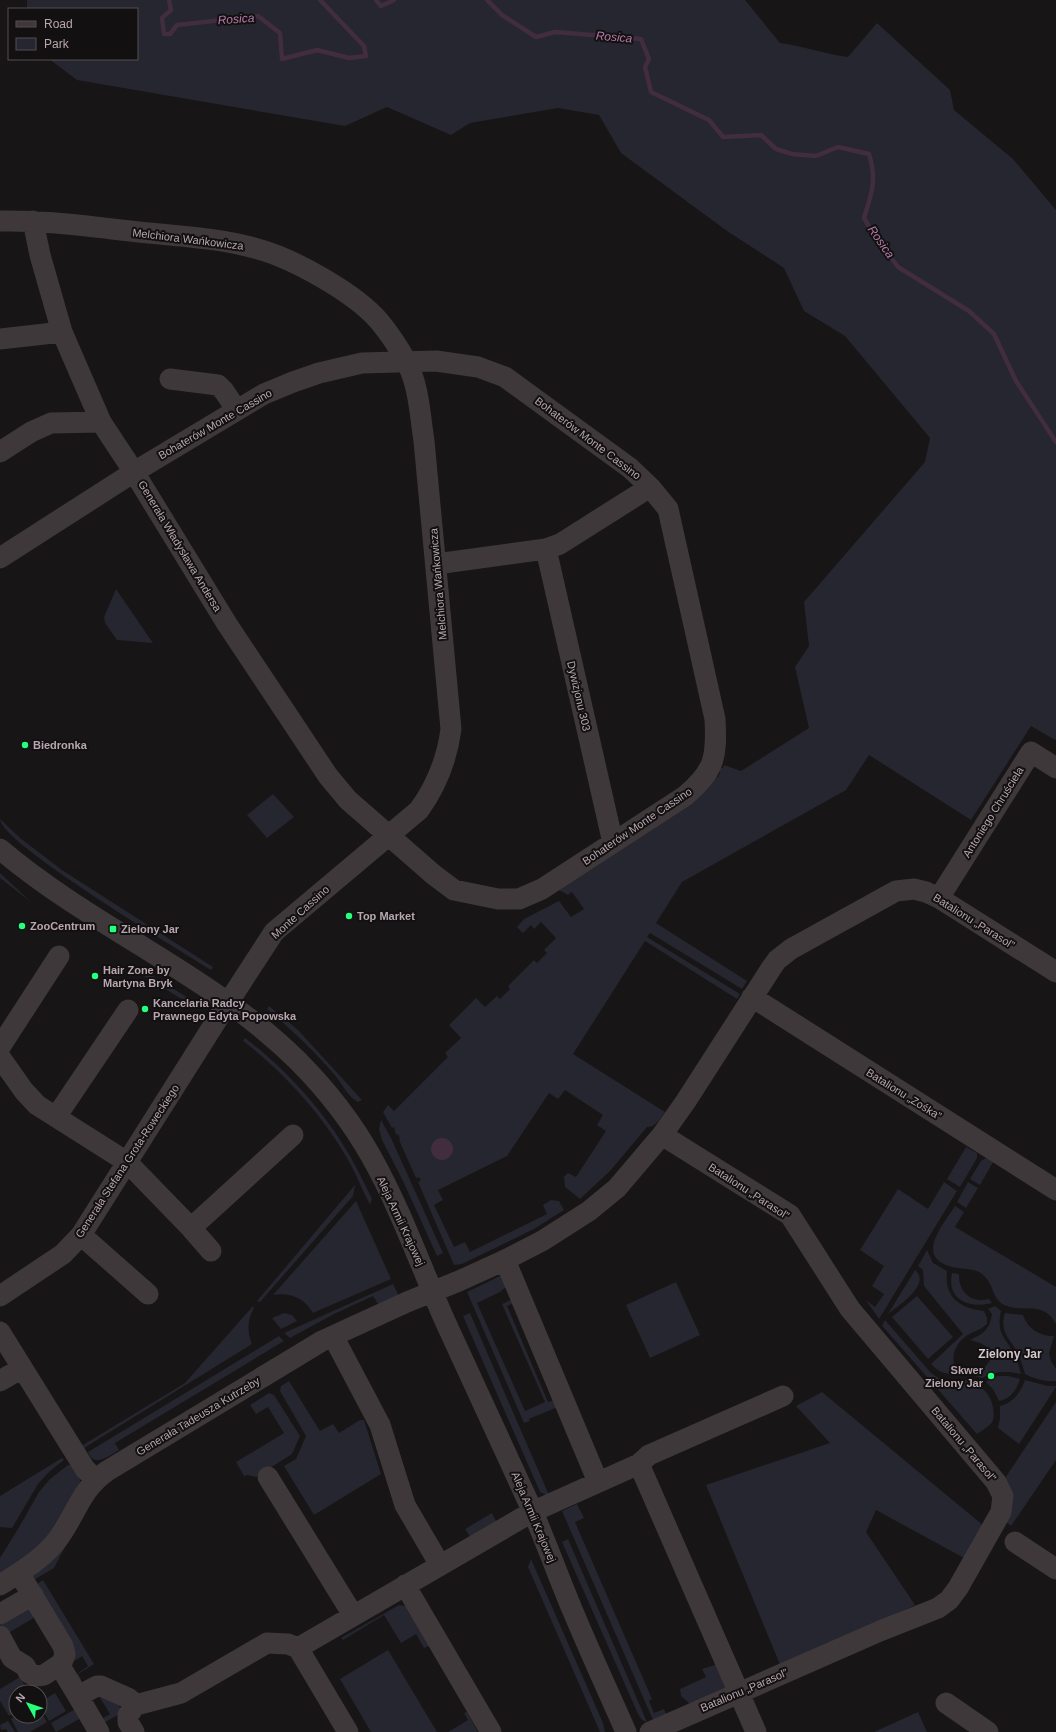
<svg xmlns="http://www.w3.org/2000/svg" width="1056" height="1732" font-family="Arial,sans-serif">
<rect width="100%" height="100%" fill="#171515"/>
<path fill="#25262f" d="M27,0h718l35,43c23,3 45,11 68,14l29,-34 73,67 4,20 59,49 43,51v529l-1,1 -24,-14 -60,94 -102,-65 -23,35 -164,92 -26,41 91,58 -5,8 -92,-56 -3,4 93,57 -3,5 -92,-58 -72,113 92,58c-5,7 -9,15 -18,15l-37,44 -30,28 -15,-12 -1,-10 4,-4 8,4 30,-46 -9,-6 6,-10 -38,-25 -7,9 -9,-6 -42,63 -69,34 5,10 -9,5 20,42 11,-5 5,10 77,-38 -4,-9 8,-5 8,1 5,9 -30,19 -72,35 -8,1 -36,-83 3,-2 -2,-3 -3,1 -17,-38 1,-1 -2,-5 -2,1 -2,-8 -2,1 -9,-16 5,-7 6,6 54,-54 -3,-4 16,-15 -12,-13 27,-27 9,9 12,-11 3,3 10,-10 -2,-3 26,-26 3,3 10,-10 -3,-3 12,-12 -15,-16 -7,7 -3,-4 -8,8 -6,-6 7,-8 35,-18 12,16 13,-8 -12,-17 -4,3 -11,-6 155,-114 6,2 2,-5 -5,-2 1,-2h7l1,-3 17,6 68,-43 -14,-61 14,-21 -5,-44 121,-140 5,-24 -85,-102 -41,-25 -20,-43 -57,-37 -106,-78 -22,-38 -41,-7 -88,15 -19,12 -64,-28 -42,19 -268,-46 -28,-21h88v-50h-110z
M116,589l37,54 -36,-3 -12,-17 -1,-6z
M273,794l21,23 -27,21 -20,-23z
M0,819l20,19 42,32 151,97 -2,3c-30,-19 -211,-127 -211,-151z
M0,873l31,29 -31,-24z
M134,970l19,6 40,25 -3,3z
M269,1006l29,24 64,70 -4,2c-10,-5 -17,-20 -24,-28 -21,-24 -43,-45 -67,-65z
M245,1038c41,31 79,73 105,118 8,14 15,29 22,43l-2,6c-7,-14 -13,-28 -20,-42 -25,-45 -66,-91 -107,-122z
M381,1120l10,18 52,115 -6,3 -33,-73 -22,-43 -3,-11z
M966,1147l11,6v5l-17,29 -13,-8z
M986,1158l7,4 -13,23 -10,-6 11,-18z
M944,1182l13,9 -78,128 -13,-19 9,7 9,-13 -12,-8 12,-20 -24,-16 38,-61 30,20z
M968,1182l10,6 -12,20 -9,-6z
M355,1185l-2,11 -93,106 -3,-1z
M356,1201l35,78 -78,34c-9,-15 -22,-21 -40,-18z
M955,1206l9,6 -9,15 101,60v37c-13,-24 -31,-11 -49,-18 -17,-5 -11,-24 -28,-34 -9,-4 -18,-3 -27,-5 -38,-10 -9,-42 3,-61z
M927,1250l6,13 14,8c-3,27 13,37 37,40l3,7v6c-7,7 -15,7 -22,13 -12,9 -15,24 -7,36 -12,2 -18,0 -27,-9l32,-30 -39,-48 -1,-16 -5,-4z
M915,1270c17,14 -17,36 -27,44z
M952,1273l7,1c-1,18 13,30 30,25l3,4c-22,6 -46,-3 -40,-30z
M504,1274l2,13 -6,5 -23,11 48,108 20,-9 -43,-98 13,-6 1,4 -9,4 41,96 10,-3 2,7 -31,13 1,2 -6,2 -57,-131z
M676,1282l24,53 -50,23 -24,-53z
M393,1284l6,12 -21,8 -5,-8 -39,18 -44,24 -6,-5z
M917,1296l36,41 -25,22 -36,-42z
M253,1306l1,2c-7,12 -7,24 -2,36l-168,104 -1,-3 102,-62z
M995,1306l6,5c-5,23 4,26 14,44 3,6 4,13 6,19 -15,-3 -26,-3 -39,4l-7,-2 7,-5 9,-12 -4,-12 -7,-4 -10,-3c14,-7 19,-9 22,-26l-4,-5z
M284,1313l8,2 5,6 -16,8 -9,-11z
M470,1313l79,182h-3l-6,-3 -77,-176z
M1005,1313l18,2c5,14 16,21 31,21l-5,17 2,8 5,8v12c-11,1 -21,-2 -31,-7 -2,-7 -4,-14 -7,-21 -8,-14 -19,-21 -13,-40z
M885,1320l46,53c5,3 10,8 17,8 6,1 12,-2 18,-1 13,2 26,15 27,28 3,16 -3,17 -16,26l-93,-106 -2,-2z
M279,1336l5,5 -169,102 4,7c-10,6 -25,18 -31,2z
M999,1376h9l12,3c-3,10 -9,20 -21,22l-6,-12 -7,-7 7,-5z
M1025,1380l23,6h8v1l-37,57 -21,-16 2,-10v-12c13,-3 21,-14 25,-26z
M289,1381l31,50 13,-7 6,9 21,-13h4l17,54 -67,41 -30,-49 12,-7 10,-23 -26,-45 1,-5z
M822,1392l162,134 -20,32 -88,-48 -10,22 49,73 -134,62 -75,-182 124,-42 -34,-37z
M269,1393l5,2 26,41 -8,18 -36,23 -8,-2 -4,1 -8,-14 48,-29 -16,-26 -12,7 -6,-9z
M1056,1402v58l-45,66 -5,-4 -1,-44z
M62,1458l2,2 -14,11 -12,13 -26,44 -12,-1v-31z
M68,1465h5c5,8 9,13 6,22l-34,56 -45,34v-19l18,-29 21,-37 11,-13z
M92,1496l-38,72 -22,13v-5z
M577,1504l7,14 -9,4 77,177 -3,2 5,12 10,-4 2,5 -13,6 -91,-209z
M492,1513l4,8 -25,17 -6,-9z
M568,1539l79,183 -5,-2 -4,-6 -76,-172z
M531,1559l72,164 2,9h-5l-72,-165z
M43,1580l51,84 -16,10 3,5 -4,3 -3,-6 14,-10 -6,-10 -11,7 -2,-4 6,-4 -41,-69z
M29,1605l8,11 -32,19 -5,-13z
M399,1605l7,1 23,40 -5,2 -8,-14 -15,9 -17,-28 -41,25 -2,-2z
M388,1650l49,82h-66l-31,-53z
M718,1664l8,24 -36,16 -9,-8 -1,-7 26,-12 -4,-8z
M20,1677l8,15h-12v20l-7,4 -9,-15v-12z
M55,1693l11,18 -17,10 -9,-16v-3z
M99,1696l20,8 2,9 -19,11 -2,-4 10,-6z
M77,1708l6,9 -27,15 -5,-9z
M40,1711l7,11 -17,10h-12l-7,-13 5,-3h24z
M467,1712l11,20h-30l20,-12 -4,-7z
M918,1712l9,20h-53z
M8,1721l7,11h-7l-2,-3 -5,1 -1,-5z"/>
<path fill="#412d3e" d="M431 1149a11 11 0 1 1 22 0a11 11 0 1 1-22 0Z"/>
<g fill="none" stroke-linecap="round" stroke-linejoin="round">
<path stroke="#412d3e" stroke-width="4.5" d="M169,0l2,10 -9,8 2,16h6l7,-9 81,-9 22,17 2,26 35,-9 32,8 17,-2 -2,-10 -44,-46
M376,0l5,6 13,-6
M487,0l15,15 34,22 19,-5 86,7 8,20 -4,8 6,25 58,28 14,17 38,-2 15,14 16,5 24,2 22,-9 31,7c8,26 3,38 -5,64l7,12 27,37 71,44 25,23 22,47 40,61"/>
<path stroke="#3e383a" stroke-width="21" d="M0,221c46,-1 93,6 139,11 39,4 81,6 119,17 36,10 97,44 121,72 10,12 20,27 27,40 13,24 14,54 18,80l27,288c-4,31 -14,56 -32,81l-145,122 -61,94 -132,209 -18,19 -63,42
M0,339l62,-7
M170,379l48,6 6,6 12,18
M0,452l31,-20 20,-9 50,-1
M546,549l67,294
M0,558l134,-86 130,-78 29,-12 26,-9 43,-10 74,-2 42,6 27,10 125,91 20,19 18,22 47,210c2,38 0,52 -30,77l-143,93 -23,10h-21l-44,-9 -20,-15 -86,-75 -20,-24 -101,-152 -93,-152 -33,-50 -39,-90 -22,-77 -7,-34
M436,564l110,-15 14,-5 90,-57
M0,849c93,79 210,125 297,211 29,29 55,62 75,98 29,52 49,109 73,163 29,63 58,126 87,189 14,32 26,66 40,99 17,41 36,82 54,123
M939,898l92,-146 25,16
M752,997l304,193
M0,1047l59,-91
M0,1057l24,34 13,14 90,57 64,66 102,-93
M56,1117l72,-107
M191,1228l20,23
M81,1235l67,59
M505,1260l93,222
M0,1332l72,116 13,21 10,10
M333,1336l47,89 25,80 35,60
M0,1381l22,-13
M639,1464l117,268
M268,1477l85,138
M1015,1542l41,27
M0,1585c22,-14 45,-27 60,-49 17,-24 21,-47 47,-65l215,-130 85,-39 52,-21 46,-21 37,-19 47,-30 28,-23 45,-53 24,-34 86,-134 5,-7 14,-11 105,-58 18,-2 12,3 13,6 117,74
M405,1585l86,147
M0,1614l33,-19
M0,1636l12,22 13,8 4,7 7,3 8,-1 18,-12 3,-9 -2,-8 -44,-73
M60,1666l18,30
M946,1703l42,29
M99,1732l-21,-36 19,-10h4l27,12 8,7
M134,1732l-6,-10v-7l8,-10 45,-12 86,-50 21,1 10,4
M348,1732l-50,-84 234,-136 107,-48 10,-9 134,-59
M650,1732l230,-101 58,-23 11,-8 9,-12 43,-76 2,-16 -7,-14 -146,-173 -60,-94 -128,-80"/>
</g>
<g fill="#25ff7c" stroke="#121010" stroke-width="1.5">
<circle cx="25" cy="745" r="4"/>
<circle cx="349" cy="916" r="4"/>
<circle cx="22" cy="926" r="4"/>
<rect x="109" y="925" width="8" height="8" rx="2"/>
<circle cx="95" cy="976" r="4"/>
<circle cx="145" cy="1009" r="4"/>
<circle cx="991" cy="1376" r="4"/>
</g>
<g text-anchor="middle" stroke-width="4" stroke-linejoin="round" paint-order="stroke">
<g font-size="11" fill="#b8a6b0" stroke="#121010">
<text transform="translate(188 239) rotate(7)" y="4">Melchiora Wańkowicza</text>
<text transform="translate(215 424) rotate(-30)" y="4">Bohaterów Monte Cassino</text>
<text transform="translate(588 438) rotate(37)" y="4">Bohaterów Monte Cassino</text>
<text transform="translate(180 546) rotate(59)" y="4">Generała Władysława Andersa</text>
<text transform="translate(438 584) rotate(-95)" y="4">Melchiora Wańkowicza</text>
<text transform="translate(579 696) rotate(77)" y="4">Dywizjonu 303</text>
<text transform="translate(993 812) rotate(-58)" y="4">Antoniego Chruściela</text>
<text transform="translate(637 826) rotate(-34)" y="4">Bohaterów Monte Cassino</text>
<text transform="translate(300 912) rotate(-42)" y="4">Monte Cassino</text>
<text transform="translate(974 921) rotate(32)" y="4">Batalionu „Parasol”</text>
<text transform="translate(904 1094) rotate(32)" y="4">Batalionu „Zośka”</text>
<text transform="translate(127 1161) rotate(-57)" y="4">Generała Stefana Grota-Roweckiego</text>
<text transform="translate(749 1191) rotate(33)" y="4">Batalionu „Parasol”</text>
<text transform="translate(401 1221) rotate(65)" y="4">Aleja Armii Krajowej</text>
<text transform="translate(198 1416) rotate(-31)" y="4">Generała Tadeusza Kutrzeby</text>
<text transform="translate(964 1444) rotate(50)" y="4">Batalionu „Parasol”</text>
<text transform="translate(534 1517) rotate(67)" y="4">Aleja Armii Krajowej</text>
<text transform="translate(744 1690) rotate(-23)" y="4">Batalionu „Parasol”</text>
</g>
<g font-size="11" font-weight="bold" fill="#b8a6b0" stroke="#121010" text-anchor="start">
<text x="33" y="749">Biedronka</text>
<text x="357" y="920">Top Market</text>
<text x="30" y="930">ZooCentrum</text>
<text x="121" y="933">Zielony Jar</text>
<text x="103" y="974">Hair Zone by<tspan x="103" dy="13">Martyna Bryk</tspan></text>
<text x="153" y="1007">Kancelaria Radcy<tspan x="153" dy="13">Prawnego Edyta Popowska</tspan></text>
<text x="983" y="1374" text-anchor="end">Skwer<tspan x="983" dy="13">Zielony Jar</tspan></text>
</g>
<g font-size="12" font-style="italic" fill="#b67aaa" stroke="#121010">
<text transform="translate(236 19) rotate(-4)" y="4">Rosica</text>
<text transform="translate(614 37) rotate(5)" y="4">Rosica</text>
<text transform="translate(881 242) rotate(55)" y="4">Rosica</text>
</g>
<g font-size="12" font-weight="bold" fill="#d4c7ce" stroke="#121010">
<text x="1010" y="1358">Zielony Jar</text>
</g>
</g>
<rect x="8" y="8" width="130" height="52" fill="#121010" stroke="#544c50"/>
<rect x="16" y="21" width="20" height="6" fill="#3e383a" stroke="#544c50"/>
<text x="44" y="28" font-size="12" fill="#b8a6b0">Road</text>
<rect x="16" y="38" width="20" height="12" fill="#25262f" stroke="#544c50"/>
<text x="44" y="48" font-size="12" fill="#b8a6b0">Park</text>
<g transform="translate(28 1704) rotate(310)"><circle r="19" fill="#121010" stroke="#544c50"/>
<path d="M0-3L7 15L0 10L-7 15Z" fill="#25ff7c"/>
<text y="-6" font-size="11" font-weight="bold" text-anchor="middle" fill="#b8a6b0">N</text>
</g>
</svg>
